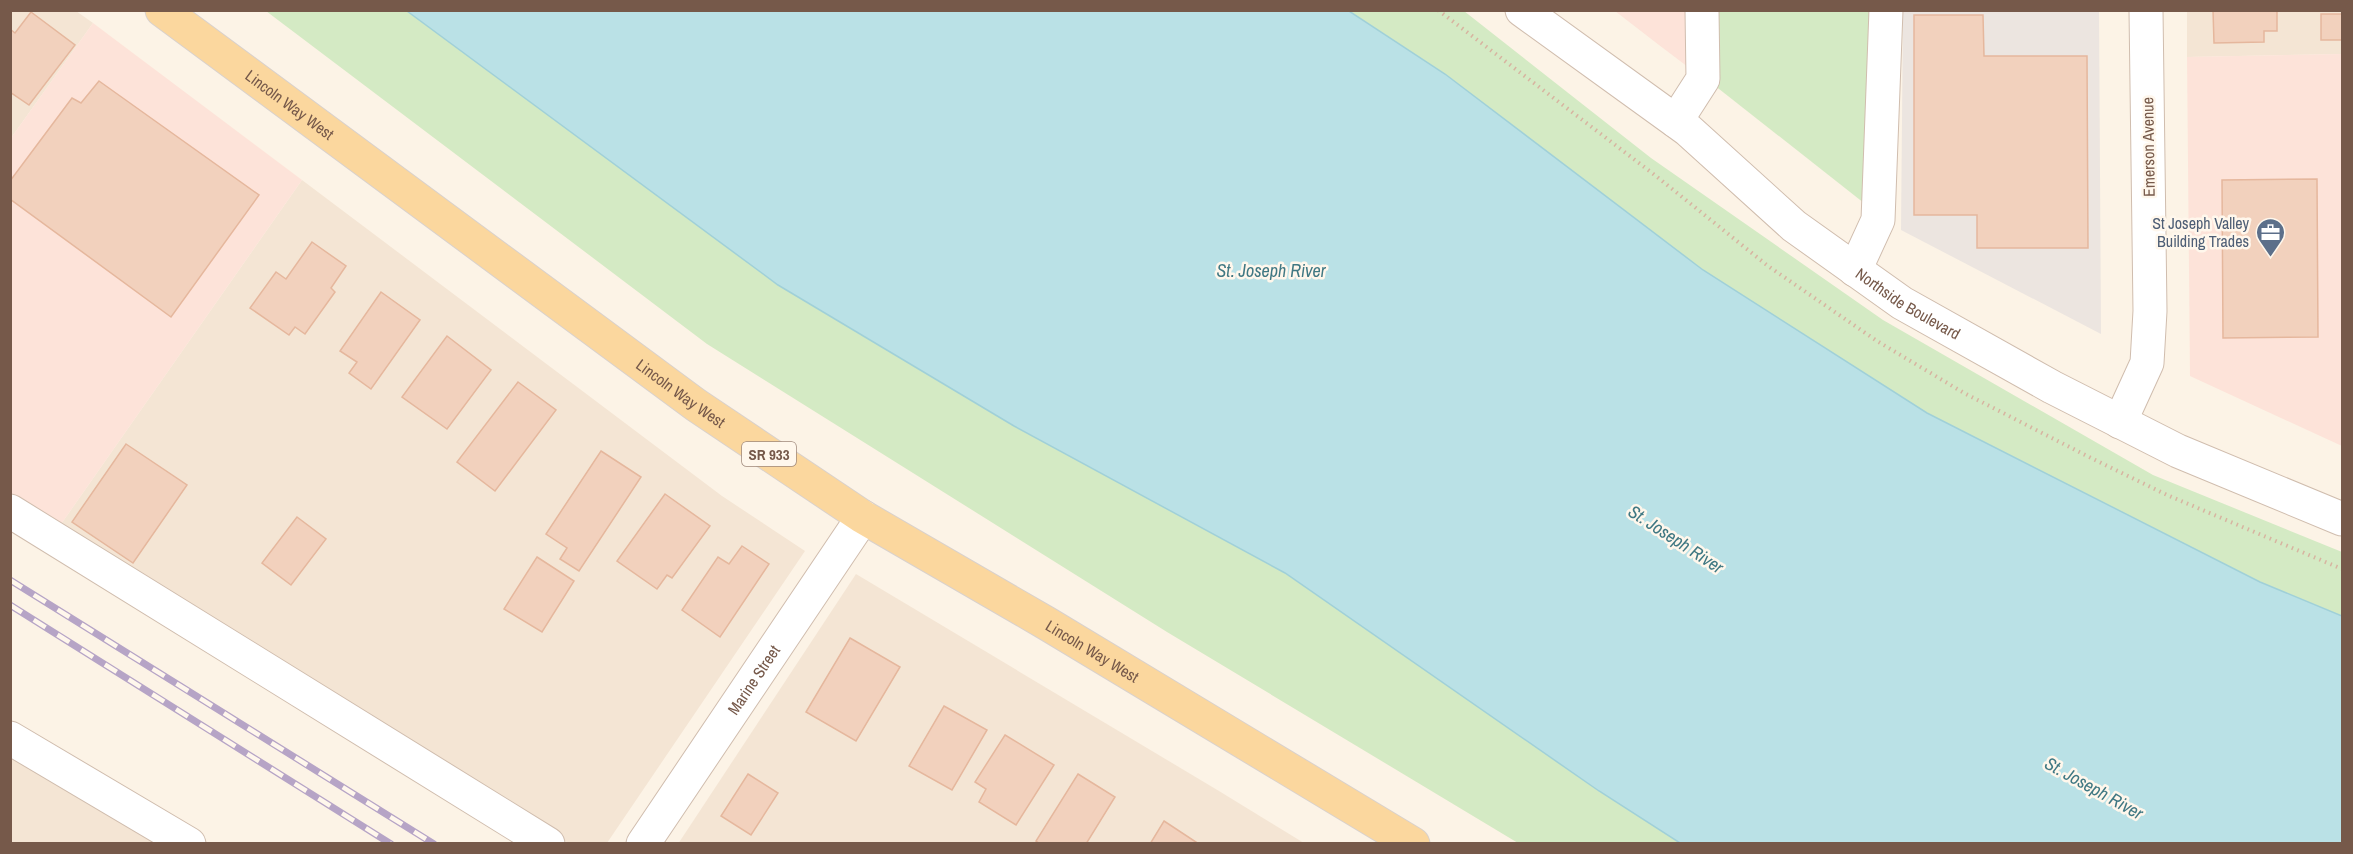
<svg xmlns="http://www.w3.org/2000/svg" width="2353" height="854" font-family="'Archivo Narrow',sans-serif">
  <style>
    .residential { fill: #f4e5d4 }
    .commercial { fill: #fde3d9 }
    .industrial { fill: #ece5e0 }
    .green { fill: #d4eac4 }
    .water { fill: #bae1e6; stroke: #a0d0d8; stroke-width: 1.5 }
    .building { fill: #f2d1bd; stroke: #e5b79d; stroke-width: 1.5 }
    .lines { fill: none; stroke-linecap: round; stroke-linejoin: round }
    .minor-casing { stroke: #d0bdae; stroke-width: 35 }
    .major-casing { stroke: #d9d1cc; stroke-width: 35 }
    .path { stroke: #d7b4a0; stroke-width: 4; stroke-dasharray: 1.5 4.5; stroke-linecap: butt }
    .minor { stroke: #fff; stroke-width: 33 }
    .major { stroke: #fbd79e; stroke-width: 33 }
    .rail-casing { stroke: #b6a4c6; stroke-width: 7 }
    .rail { stroke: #fff7ec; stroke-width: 4.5; stroke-dasharray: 14; stroke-linecap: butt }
    .labels { text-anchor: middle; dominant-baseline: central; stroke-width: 5; stroke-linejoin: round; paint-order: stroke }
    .shield { fill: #fff7ec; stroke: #9f887b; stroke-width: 1.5 }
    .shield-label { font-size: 15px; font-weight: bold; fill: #76594a }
    .street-label { font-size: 16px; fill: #76594a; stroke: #fff7ec }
    .service-label { font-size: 16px; fill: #4e5e75; stroke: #fff7ec; text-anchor: end }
    .water-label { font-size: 18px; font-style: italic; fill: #407883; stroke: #fff7ec }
  </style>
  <rect width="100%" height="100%" fill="#fcf3e6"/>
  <g class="residential">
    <path d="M11,11h65l17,12 -82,115z"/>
    <path d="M2187,11h155v43l-155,3z"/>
    <path d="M302,180l420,316 83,55 -198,292 -37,1 -511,-317z"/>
    <path d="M856,574l363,217 85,52 -626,1z"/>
    <path d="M11,746l161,97h-161z"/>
  </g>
  <g class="commercial">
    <path d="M1615,11h77v59l-33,-25z"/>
    <path d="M93,23l209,157 -243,347 -48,-30v-359z"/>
    <path d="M2342,54v392l-152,-70 -3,-319z"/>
  </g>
  <path class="industrial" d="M1903,11h196l2,323 -200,-104z"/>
  <g class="green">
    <path d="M266,11h141l371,274 236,141 271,147 314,218 81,52h-162l-351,-211 -460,-288z"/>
    <path d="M1349,11h115l187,147 232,162 270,155 189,77v64l-82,-34 -333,-169 -224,-143 -258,-196z"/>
    <path d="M1713,11h158l-2,196 -155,-122z"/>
  </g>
  <path class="water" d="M407,11h942l96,63 258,196 224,143 333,169 82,34v227h-662l-81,-52 -314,-218 -271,-147 -236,-141z"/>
  <g class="building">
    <path d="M2213,10h64v21h-13v11l-50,1z"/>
    <path d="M31,12l44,33 -46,60 -19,-13v-63l5,4z"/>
    <rect x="2321" y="14" width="21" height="26"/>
    <path d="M1914,15h69l1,41h103l1,192h-111v-33h-63z"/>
    <path d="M99,81l160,114 -88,122 -161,-118v-18l62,-83 9,5z"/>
    <path d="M2317,179l1,158 -95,1 -1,-158z"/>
    <path d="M312,242l34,24 -15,22 4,4 -30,42 -10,-7 -6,8 -39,-27 26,-36 10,7z"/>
    <path d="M381,292l39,28 -49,69 -22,-16 8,-11 -17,-11z"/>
    <path d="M447,336l44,34 -44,59 -45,-32z"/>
    <path d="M518,382l38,28 -61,81 -38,-29z"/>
    <path d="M126,444l61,41 -54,78 -61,-41z"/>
    <path d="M601,451l40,26 -62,94 -19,-12 7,-11 -21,-14z"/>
    <path d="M665,494l45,32 -38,52 -5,-3 -10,14 -40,-28z"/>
    <path d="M297,517l29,22 -35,46 -29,-22z"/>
    <path d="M742,546l27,18 -49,73 -38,-27 36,-53 11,7z"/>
    <path d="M537,557l37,24 -32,51 -38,-23z"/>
    <path d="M850,638l50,29 -44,74 -50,-29z"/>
    <path d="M944,706l43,24 -35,60 -43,-24z"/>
    <path d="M1005,735l49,30 -38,60 -37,-23 7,-13 -11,-7z"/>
    <path d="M748,774l30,19 -27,42 -30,-19z"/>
    <path d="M1078,774l37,23 -29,47h-46l-4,-3z"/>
    <path d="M1164,821l35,23h-49z"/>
  </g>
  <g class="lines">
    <defs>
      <g id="minor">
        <path id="s1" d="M1522,10l166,120 106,96 108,77 150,84 126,64 164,68"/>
        <path d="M1676,121l27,-42 -1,-69"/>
        <path d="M1855,270l23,-50 8,-210"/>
        <path d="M2120,422l27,-59 3,-52 -4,-301"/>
        <path d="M10,511l538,333"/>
        <path d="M10,738l179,106"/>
        <path id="s2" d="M643,844l220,-327"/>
      </g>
      <g id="major">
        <path id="s3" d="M162,10l534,395 167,112 183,106 367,221"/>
      </g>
    </defs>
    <use href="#minor" class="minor-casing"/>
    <use href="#major" class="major-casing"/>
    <path class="path" d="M1438,10l218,166 112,90 109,75 87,52 127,65 76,37 175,74"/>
    <use href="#minor" class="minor"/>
    <use href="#major" class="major"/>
    <defs>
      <g id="rail">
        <path d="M10,580l424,264"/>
        <path d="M10,605l381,239"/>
      </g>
    </defs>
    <use href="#rail" class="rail-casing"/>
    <use href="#rail" class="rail"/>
  </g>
  <defs>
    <symbol id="office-pin" viewBox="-11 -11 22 30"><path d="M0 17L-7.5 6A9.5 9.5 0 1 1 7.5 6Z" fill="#5c6f8a" stroke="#fff7ec"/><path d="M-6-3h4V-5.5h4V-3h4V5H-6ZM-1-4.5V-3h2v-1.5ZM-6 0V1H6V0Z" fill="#fff"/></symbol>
  </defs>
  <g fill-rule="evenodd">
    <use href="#office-pin" x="2254" y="216" width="33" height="45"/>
  </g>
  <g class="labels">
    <rect class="shield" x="742" y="442" width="54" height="24" rx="4.5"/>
    <g class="shield-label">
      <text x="769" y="454">SR 933</text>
    </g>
    <g class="street-label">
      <text stroke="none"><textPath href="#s3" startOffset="159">Lincoln Way West</textPath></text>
      <text transform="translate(2148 147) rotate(-91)">Emerson Avenue</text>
      <text stroke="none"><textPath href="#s1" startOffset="486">Northside Boulevard</textPath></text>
      <text stroke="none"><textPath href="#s3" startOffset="645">Lincoln Way West</textPath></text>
      <text stroke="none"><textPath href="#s3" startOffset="1131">Lincoln Way West</textPath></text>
      <text stroke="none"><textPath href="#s2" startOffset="198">Marine Street</textPath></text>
    </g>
    <g class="service-label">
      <text x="2249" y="223">St Joseph Valley<tspan x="2249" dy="18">Building Trades</tspan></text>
    </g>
    <g class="water-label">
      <text x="1271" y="270">St. Joseph River</text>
      <text transform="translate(1676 539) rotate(33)">St. Joseph River</text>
      <text transform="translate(2094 788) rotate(29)">St. Joseph River</text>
    </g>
  </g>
  <rect width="2353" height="854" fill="none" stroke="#76594a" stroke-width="24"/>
</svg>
